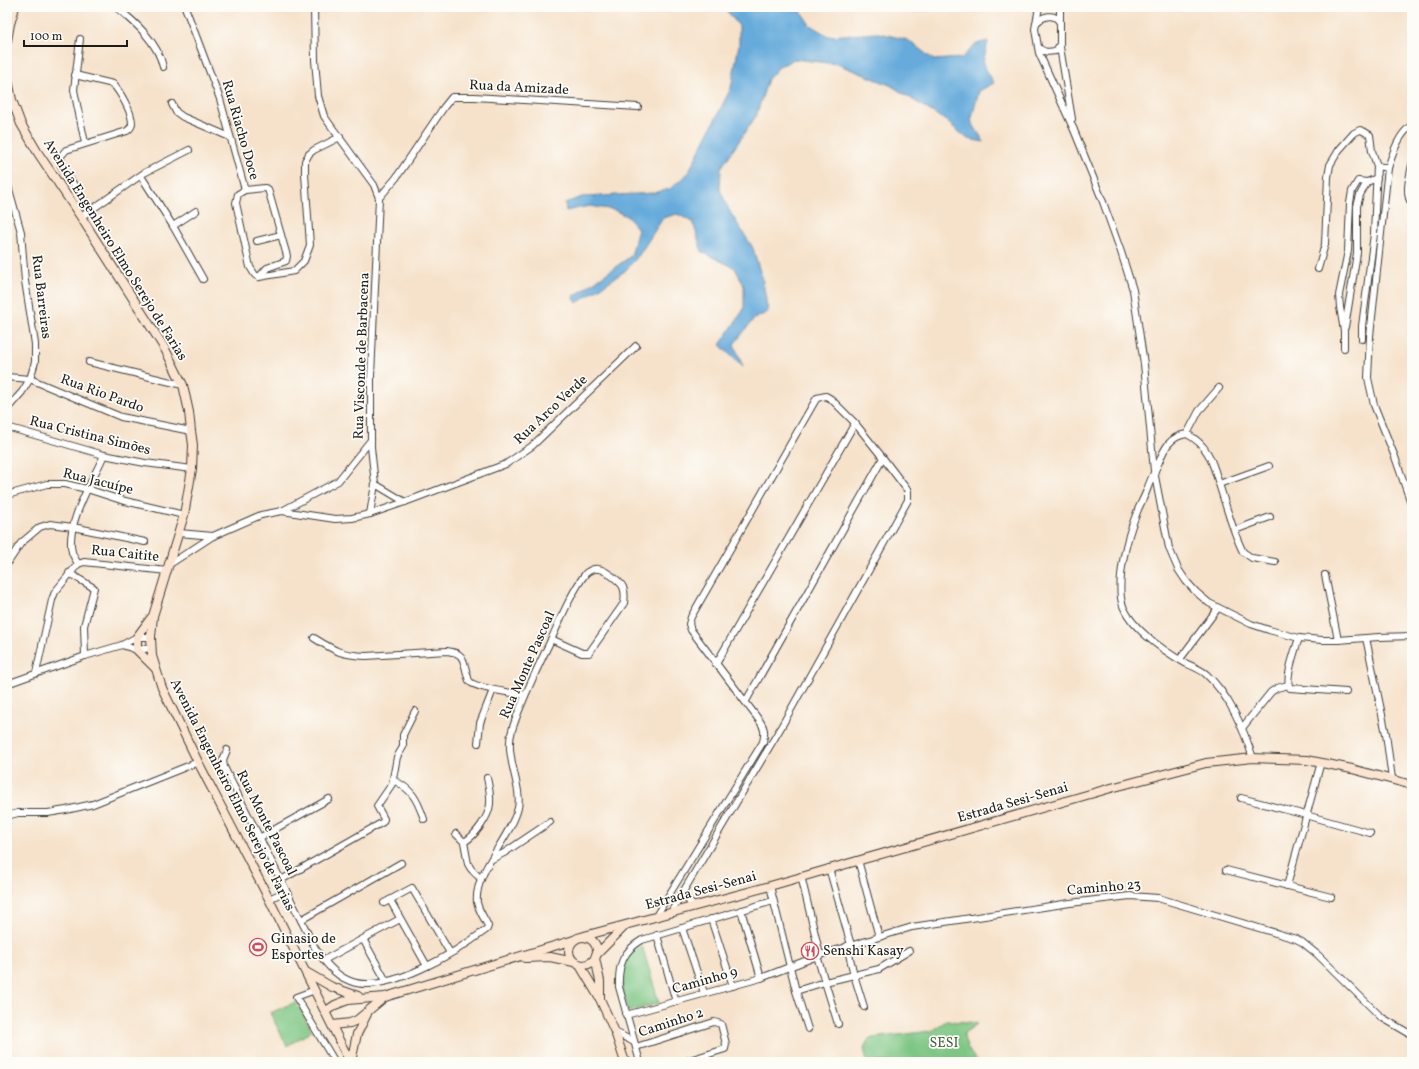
<svg xmlns="http://www.w3.org/2000/svg" width="1419" height="1069" font-family="Vollkorn,serif">
  <style>
    .green { fill: #7dc683; stroke: #4c7150 }
    .water { fill: #66abdb; stroke: #41647c }
    .lines { fill: none; stroke-linecap: round; stroke-linejoin: round }
    .street-casing { stroke: #3d3a36; stroke-width: 8 }
    .secondary-casing { stroke: #3d3a36; stroke-width: 10 }
    .street { stroke: #fff; stroke-width: 6 }
    .secondary { stroke: #fce5d0; stroke-width: 8 }
    .labels { text-anchor: middle; dominant-baseline: central; stroke-width: 3.5; stroke-linejoin: round; paint-order: stroke }
    .street-label { font-size: 14px; fill: #1c1c1c; stroke: #fdfcf7 }
    .poi-label { font-size: 14px; fill: #1c1c1c; stroke: #fdfcf7; text-anchor: start }
    .park-label { font-size: 14px; fill: #436045; stroke: #fdfcf7 }
  </style>
  <rect width="100%" height="100%" fill="#fdfcf7"/>
  <filter id="ink" filterUnits="userSpaceOnUse"><feTurbulence type="fractalNoise" baseFrequency=".025" numOctaves="2"/><feDisplacementMap in="SourceGraphic" scale="8" xChannelSelector="R" yChannelSelector="G"/><feConvolveMatrix kernelMatrix="1 2 1 2 8 2 1 2 1" color-interpolation-filters="sRGB"/></filter>
  <filter id="wash" filterUnits="userSpaceOnUse"><feTurbulence type="fractalNoise" baseFrequency=".012" numOctaves="4" result="noise"/><feDisplacementMap in="SourceGraphic" scale="16" xChannelSelector="R" yChannelSelector="G"/><feGaussianBlur stdDeviation="0.9" result="paint"/><feColorMatrix in="noise" values="0 0 0 0 0 0 0 0 0 0 0 0 0 0 0 0 0 1.4 0 .05"/><feComposite in="paint" operator="in"/></filter>
  <g filter="url(#wash)">
    <rect width="100%" height="100%" fill="#f6e2cb"/>
    <g class="green">
      <path d="M642,945l17,58 -31,9c-7,-30 -16,-47 14,-67z"/>
      <path d="M296,1002l16,29 -25,15 -17,-33z"/>
      <path d="M946,1021l23,1 8,2 -13,9c0,12 6,20 14,29h-111l-3,-14 4,-8 5,-2 58,-7z"/>
    </g>
    <path class="water" d="M721,7h77l12,18 18,11 51,-3 29,7 26,20 28,-2 14,-14 12,-3 -5,23 11,19 -15,8 -8,30 13,21 -16,-3 -22,-18 -56,-36 -53,-21 -43,-5 -15,8 -11,12 -12,37 -35,52 -1,22 10,22 23,36 10,34 5,30 -14,7 -20,25 9,23 -23,-22 24,-36v-23l-9,-18 -33,-16 -9,-30 -16,-8 -14,4 -24,37 -14,16 -48,32 -4,-6 58,-41 7,-27 -10,-12 -14,-7 -25,-4 -23,5 -1,-8 17,-6 71,-4 17,-4 18,-16 43,-85 8,-44v-18l-13,-16z"/>
  </g>
  <g filter="url(#ink)">
    <g class="lines">
      <defs>
        <g id="street">
          <path d="M116,7c19,15 42,35 47,60"/>
          <path d="M185,7l35,92 25,91 -7,4 -2,9 14,64 5,8 4,2 35,-6 10,-10 6,-16 -5,-71v-13l4,-7 5,-4 26,-13"/>
          <path d="M314,7l1,53 3,36 6,20 7,10 43,59 5,13 -8,178v71l4,37 -5,30"/>
          <path d="M1039,7l-4,22 4,24 35,77 29,72 18,50 12,38 11,74 10,107 15,77 9,21 8,12 10,11 13,11 42,21 18,6 30,8 23,2h16l41,-3 33,-1"/>
          <path d="M1060,7v40l12,72"/>
          <path d="M1036,23c7,-7 19,-11 24,0"/>
          <path d="M80,39l-6,51 11,53"/>
          <path d="M1038,47c5,6 11,5 18,4l4,-7"/>
          <path d="M75,75l38,9c7,8 19,28 19,39 0,4 -2,6 -5,8l-61,19 -5,6v9l29,45"/>
          <path d="M172,104l4,8 7,5 47,20"/>
          <path d="M1412,125c-14,10 -19,28 -24,43l-18,168 -2,42 6,27 21,52 17,49"/>
          <path d="M1412,165c-2,11 -8,29 0,39"/>
          <path d="M141,176l32,50 30,53"/>
          <path d="M7,182l14,50 4,49 10,63v18l-5,17 -8,13 -15,17"/>
          <path d="M245,190l20,-2 3,1 19,67 -1,5 -19,7 -8,9"/>
          <path d="M379,198l17,-20 48,-71 8,-10h22l164,10"/>
          <path d="M81,217l63,-44 45,-23"/>
          <path d="M173,226l23,-15"/>
          <path d="M257,241l24,-6"/>
          <path d="M1318,269l7,-25 3,-67 2,-12 9,-15 15,-17 6,-3 3,1 7,4 2,16 5,15 11,2"/>
          <path d="M1345,327l12,-74v-47l3,-11 7,-13 10,-4"/>
          <path d="M1362,339v-13l12,-92 3,-68"/>
          <path d="M1344,348v-17l-4,-24 -1,-12 9,-44 2,-48 2,-12 6,-10 9,1"/>
          <path d="M89,362l94,23"/>
          <path d="M7,377l23,2 91,38 70,14"/>
          <path d="M1219,388l-20,23 -12,23c-17,2 -23,15 -28,28 -4,9 -8,16 -11,25 -3,10 -9,18 -12,28 -9,22 -18,59 -15,83 3,26 43,53 64,65 7,3 15,6 21,11 24,22 37,54 47,84"/>
          <path d="M7,427l97,28 41,8 47,6"/>
          <path d="M1187,434c23,12 26,31 33,53 7,22 13,45 23,65l9,6 23,4"/>
          <path d="M375,484l30,18"/>
          <path d="M1219,484l50,-18"/>
          <path d="M7,495l40,-11h18l22,5 34,11 63,15"/>
          <path d="M282,511l56,-30 33,-41"/>
          <path d="M1235,530l35,-13"/>
          <path d="M179,533l34,3"/>
          <path d="M7,564l14,-21 19,-16 10,-3 23,3 72,15"/>
          <path d="M78,564c-2,-4 -5,-8 -6,-12 -7,-28 21,-72 32,-97"/>
          <path d="M78,564l6,-2 83,9"/>
          <path d="M170,564l43,-28 48,-21 21,-4 53,8 17,-1 18,-4 35,-12 101,-38 26,-18 104,-100"/>
          <path d="M69,573l25,15 -10,38 1,30"/>
          <path d="M1325,575l13,65"/>
          <path d="M314,638c21,13 27,17 52,18l81,-5c17,2 16,8 20,23 1,3 1,6 3,8 8,7 44,11 55,13"/>
          <path d="M1299,638c-3,10 -15,41 -9,50l56,4"/>
          <path d="M1366,638l20,96 6,45"/>
          <path d="M122,645l15,5 14,-2"/>
          <path d="M1180,659l38,-51"/>
          <path d="M716,664l139,-241"/>
          <path d="M36,673l16,-73 3,-8 23,-28"/>
          <path d="M7,684l78,-28 37,-11 15,-8h14"/>
          <path d="M746,701l137,-243"/>
          <path d="M1242,728l29,-36 6,-4 11,-3"/>
          <path d="M478,743l2,-20 13,-33"/>
          <path d="M227,750l-4,10 1,7 91,181c9,13 19,27 35,33 36,15 108,-30 137,-52l1,-3c-3,-7 -10,-16 -11,-24 -3,-30 34,-65 41,-94 4,-19 -10,-46 -8,-66 0,-10 5,-20 8,-29 10,-25 21,-49 33,-73 10,-22 20,-47 35,-67 3,-2 7,-5 12,-4 6,0 22,12 25,18 2,5 2,10 1,16l-35,50h-7l-31,-14"/>
          <path d="M393,780c19,9 24,19 31,39"/>
          <path d="M1241,798l65,17 64,18"/>
          <path d="M7,816l11,-3h30l18,-3 27,-6 105,-42"/>
          <path d="M456,834l8,8 4,22 3,5 10,10"/>
          <path d="M259,838l70,-39"/>
          <path d="M464,842c11,-6 25,-25 26,-38 1,-9 -1,-17 -3,-26"/>
          <path d="M492,859l12,-6 46,-31"/>
          <path d="M858,860l21,77"/>
          <path d="M829,868l22,77"/>
          <path d="M1226,870l105,27"/>
          <path d="M801,876l19,79"/>
          <path d="M281,880l102,-58 1,-3 -7,-13 15,-22 5,-27 6,-10v-12l12,-24"/>
          <path d="M770,886l26,105 12,38"/>
          <path d="M1287,886l34,-124"/>
          <path d="M682,893l11,13"/>
          <path d="M269,899l17,-8"/>
          <path d="M390,900l37,66"/>
          <path d="M384,903l28,-15 38,65"/>
          <path d="M741,910l20,68"/>
          <path d="M656,916l107,-174c2,-9 2,-14 -4,-22l-68,-90 -2,-6 2,-7 124,-216 2,-3 9,-2 5,3 24,24 28,35 25,33v9l-128,229 -109,183"/>
          <path d="M711,919l22,67"/>
          <path d="M301,920l100,-57"/>
          <path d="M682,928l22,65"/>
          <path d="M657,935l19,67"/>
          <path d="M363,939l23,42"/>
          <path d="M847,946l7,29 10,32"/>
          <path d="M817,956l21,68"/>
          <path d="M324,960l76,-41"/>
          <path d="M315,990l-19,7 39,65"/>
          <path d="M796,991l29,-9 54,-13 30,-18"/>
          <path d="M626,1015l135,-37 59,-23 92,-28 158,-24 60,-7 28,2 138,41 6,3 16,13 63,62 31,18"/>
          <path d="M615,1032l19,10"/>
          <path d="M636,1047l78,-25 7,2 5,20 -1,5 -42,13"/>
          <path d="M640,1062l-21,-75c-1,-22 4,-36 23,-47l131,-39"/>
        </g>
        <g id="secondary">
          <path d="M7,41l3,-17 5,-17"/>
          <path d="M7,75l5,25 9,24 17,29 43,64 84,132 18,36 6,27 2,19 2,14 -1,24 -8,46 -31,101 -2,21 1,19 10,32 36,74 71,137 81,163"/>
          <path d="M151,618l-14,19v13l18,18"/>
          <path d="M584,936l186,-50 341,-98 95,-25 47,-5 54,2 45,9 60,16"/>
          <circle cx="583" cy="951" r="14"/>
          <path d="M596,955l29,-29"/>
          <path d="M525,958l25,-1 24,5"/>
          <path d="M595,958l5,23v17"/>
          <path d="M579,964l21,35 15,33 10,30"/>
          <path d="M306,972l26,15 26,9"/>
          <path d="M326,1011l9,-6 13,-5 37,-3 189,-57"/>
          <path d="M333,1025l17,-2 7,-3 28,-23"/>
          <path d="M351,1062l6,-28 10,-20"/>
        </g>
      </defs>
      <use href="#street" class="street-casing"/>
      <use href="#secondary" class="secondary-casing"/>
      <use href="#street" class="street"/>
      <use href="#secondary" class="secondary"/>
    </g>
  </g>
  <defs>
    <symbol id="stadium-ring" viewBox="-11 -11 22 22"><circle r="9.5" fill="#fdfcf7" stroke="#d1495b" stroke-width="1.5"/><path d="M0-5a6.5 5 0 1 0 0 10a6.5 5 0 1 0 0-10ZM-3.5-1.8h7v3.6h-7Z" fill="#d1495b"/></symbol>
    <symbol id="restaurant-ring" viewBox="-11 -11 22 22"><circle r="9.5" fill="#fdfcf7" stroke="#d1495b" stroke-width="1.5"/><path d="M-5-6h1v4h1v-4h1v4h1v-4h1v5L-1.5 .5V6h-2V.5L-5-1ZM5-6V6H3V1.5H1.5Q1.5-4 5-6Z" fill="#d1495b"/></symbol>
  </defs>
  <g fill-rule="evenodd">
    <use href="#stadium-ring" x="248" y="937" width="20" height="20"/>
    <use href="#restaurant-ring" x="800" y="941" width="20" height="20"/>
  </g>
  <g class="labels">
    <g class="street-label">
      <text transform="translate(519 88) rotate(3)">Rua da Amizade</text>
      <text transform="translate(240 130) rotate(74)">Rua Riacho Doce</text>
      <text transform="translate(115 250) rotate(58)">Avenida Engenheiro Elmo Serejo de Farias</text>
      <text transform="translate(41 297) rotate(83)">Rua Barreiras</text>
      <text transform="translate(362 356) rotate(-88)">Rua Visconde de Barbacena</text>
      <text transform="translate(102 394) rotate(20)">Rua Rio Pardo</text>
      <text transform="translate(551 410) rotate(-43)">Rua Arco Verde</text>
      <text transform="translate(90 436) rotate(14)">Rua Cristina Simões</text>
      <text transform="translate(98 482) rotate(14)">Rua Jacuípe</text>
      <text transform="translate(125 554) rotate(6)">Rua Caitite</text>
      <text transform="translate(528 665) rotate(-66)">Rua Monte Pascoal</text>
      <text transform="translate(232 795) rotate(63)">Avenida Engenheiro Elmo Serejo de Farias</text>
      <text transform="translate(1013 803) rotate(-16)">Estrada Sesi-Senai</text>
      <text transform="translate(266 823) rotate(63)">Rua Monte Pascoal</text>
      <text transform="translate(1104 888) rotate(-5)">Caminho 23</text>
      <text transform="translate(701 891) rotate(-15)">Estrada Sesi-Senai</text>
      <text transform="translate(705 981) rotate(-16)">Caminho 9</text>
      <text transform="translate(671 1023) rotate(-18)">Caminho 2</text>
    </g>
    <g class="poi-label">
      <text x="271" y="939">Ginasio de<tspan x="271" dy="16">Esportes</tspan></text>
      <text x="823" y="951">Senshi Kasay</text>
    </g>
    <g class="park-label">
      <text x="944" y="1043">SESI</text>
    </g>
  </g>
  <rect width="1419" height="1069" fill="none" stroke="#fdfcf7" stroke-width="24"/>
  <path d="M24 40v6h103v-6" fill="none" stroke="#1c1c1c" stroke-width="2"/>
  <text x="30" y="40" font-size="12" fill="#1c1c1c" stroke="#fdfcf7" stroke-width="3" paint-order="stroke">100 m</text>
</svg>
